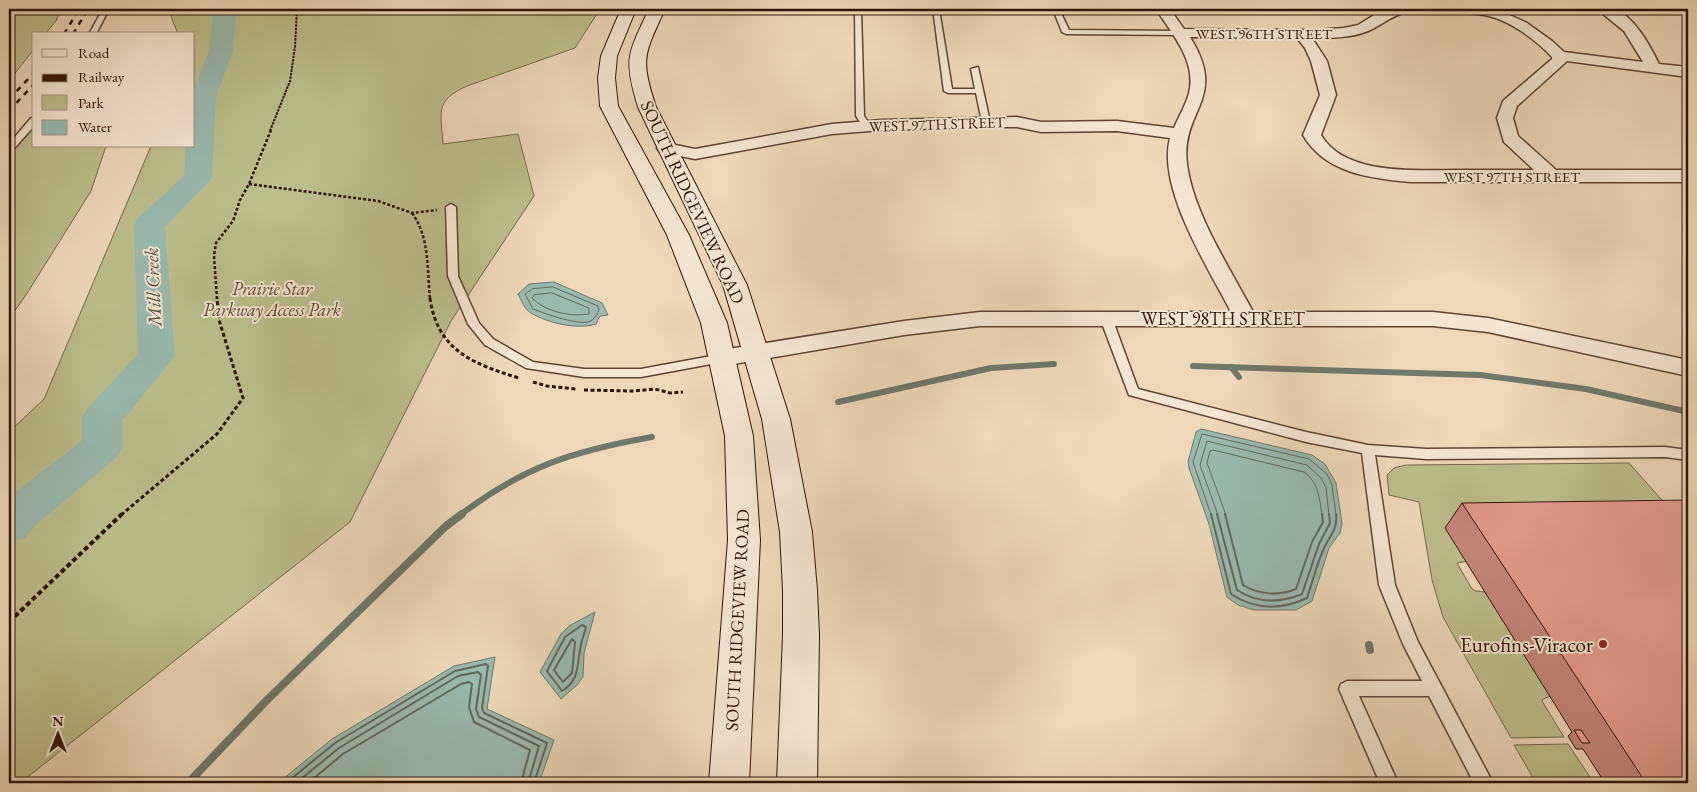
<svg xmlns="http://www.w3.org/2000/svg" width="1697" height="792" font-family="'EB Garamond',serif">
  <style>
    .green { fill: #bcbe8c; stroke: #756949 }
    .water { fill: #99baaf; stroke: #6e786b }
    .lines { fill: none; stroke-linecap: round; stroke-linejoin: round }
    .shore-far1 { stroke: #64675a; stroke-width: 1 }
    .shore { stroke: #64675a; stroke-width: 2 }
    .stream-far1 { stroke: #6e786b; stroke-width: 6 }
    .stream { stroke: #6e786b; stroke-width: 8 }
    .river { fill: #99baaf; fill-rule: evenodd }
    .service-casing { stroke: #5e4533; stroke-width: 3 }
    .minor-casing { stroke: #5e4533; stroke-width: 3 }
    .secondary-casing { stroke: #2e1406; stroke-width: 2 }
    .path-far3 { stroke: #2e1406; stroke-width: 2; stroke-dasharray: 2.5 1; stroke-linecap: butt }
    .path-far2 { stroke: #2e1406; stroke-width: 2.5; stroke-dasharray: 3 2; stroke-linecap: butt }
    .path-far1 { stroke: #2e1406; stroke-width: 3; stroke-dasharray: 4 2.5; stroke-linecap: butt }
    .path { stroke: #2e1406; stroke-width: 4; stroke-dasharray: 5 3; stroke-linecap: butt }
    .service { fill: #f4e6d2; fill-rule: evenodd }
    .minor { fill: #f4e6d2; fill-rule: evenodd }
    .secondary { fill: #f4e6d2; fill-rule: evenodd }
    .rail { stroke: #2e1406; stroke-width: 2.5; stroke-dasharray: 5.5 5.5; stroke-linecap: butt }
    .wall { fill: #c6867b; stroke: #2e1406 }
    .building { fill: #e69c8f; stroke: #2e1406 }
    .poi-dot { fill: #8f2418; stroke: #f4e6d2; stroke-width: 2 }
    .labels { text-anchor: middle; dominant-baseline: central; stroke-width: 4; stroke-linejoin: round; paint-order: stroke }
    .far-street-label { font-size: 15px; fill: #2e1406; stroke: #f4e6d2 }
    .street-label { font-size: 18px; fill: #2e1406; stroke: #f4e6d2 }
    .park-label { font-size: 18px; font-style: italic; fill: #59472e; stroke: #f4e6d2 }
    .water-label { font-size: 19px; font-style: italic; fill: #534e41; stroke: #f4e6d2 }
    .near-poi-label { font-size: 21px; fill: #2e1406; stroke: #f4e6d2; text-anchor: end }
  </style>
  <rect width="100%" height="100%" fill="#eed8b9"/>
  <filter id="stains"><feTurbulence type="fractalNoise" baseFrequency=".004" numOctaves="4"/><feColorMatrix values="0 0 0 0 .2 0 0 0 0 .09 0 0 0 0 .02 0 0 0 .5 -.17"/></filter>
  <radialGradient id="worn" r=".72"><stop offset=".6" stop-color="#630" stop-opacity="0"/><stop offset="1" stop-color="#630" stop-opacity=".3"/></radialGradient>
  <g class="green">
    <path d="M9,9h52l-5,12 -11,13h-11v15l-25,32z"/>
    <path d="M168,9h432l-25,39 -108,38c-33,15 -26,26 -24,58l75,-10 16,62 -83,125 -101,201 -330,261h-11v-351l35,-33 107,-253h43v-112h-16z"/>
    <path d="M34,124v22h72l-15,45 -65,104 -17,24v-166z"/>
    <path d="M1629,463l55,62 -227,38 15,26 4,2 9,1 66,104 -8,3 -1,2 22,36 -53,1 -68,-121 -11,-37 -13,-78 -30,-7 -2,-20 7,-7 12,-3z"/>
    <path d="M1568,744l26,39h-58l-22,-38z"/>
  </g>
  <g class="water">
    <path d="M554,282l48,21 6,12 -8,1 -4,8c-19,6 -48,-1 -65,-11 -6,-3 -10,-13 -13,-19l11,-10z"/>
    <path d="M1201,429l111,26 13,9 11,19 6,41 -2,9 -11,15 -17,53 -16,9h-42l-16,-5 -11,-8 -18,-73 -20,-56 -1,-6 8,-30z"/>
    <path d="M595,612l-11,41 -1,24 -6,8 -16,14 -21,-27 21,-38 8,-8z"/>
    <path d="M495,657l-8,52 67,31 -15,43h-261l54,-44 122,-73z"/>
  </g>
  <g class="lines">
    <g class="shore-far1">
      <path d="M553,287l45,19 1,4c-2,3 -4,8 -7,10 -9,8 -48,-7 -59,-11l-8,-15 7,-5z"/>
      <path d="M552,293l37,15v6c-19,3 -43,-2 -57,-16l2,-3z"/>
      <path d="M1211,515l-18,-53 9,-28 107,25 18,15 5,11 4,30"/>
      <path d="M1218,515l-18,-50 7,-24 100,24 14,13 5,9 3,28"/>
      <path d="M1226,515l-19,-52 3,-12 3,-1 91,22c15,11 15,26 18,43"/>
    </g>
    <g class="shore">
      <path d="M1211,514l20,80c24,16 50,16 76,4 6,-17 10,-36 18,-52 6,-12 13,-18 11,-32"/>
      <path d="M1217,514l20,76c20,13 43,13 65,4l17,-50 11,-21 -1,-9"/>
      <path d="M1225,514l18,71c16,10 36,11 53,4l16,-47 11,-20 -1,-8"/>
      <path d="M582,625l4,2c-2,8 -5,15 -6,23 -3,17 -1,31 -18,41l-15,-20 18,-34z"/>
      <path d="M572,639l3,3 -3,31 -9,9 -9,-12z"/>
      <path d="M286,783l49,-40 120,-72 31,-7 2,2 -6,42 2,5 63,30 -13,40"/>
      <path d="M296,783l43,-35 119,-72 20,-4 3,3 -5,34 3,8 60,29 -11,37"/>
      <path d="M308,783l35,-29 118,-70 8,-2 3,2 -3,23 5,15 56,28 -9,33"/>
    </g>
    <g class="stream-far1">
      <path d="M1193,366l287,9 106,14 102,23"/>
      <path d="M1231,367l8,10"/>
      <path d="M838,402l153,-34 63,-4"/>
      <path d="M460,515c65,-49 113,-64 192,-78"/>
    </g>
    <g class="stream">
      <path d="M1369,645l1,5"/>
      <path d="M188,783l78,-82 180,-175 16,-12"/>
    </g>
    <path class="river" d="M214,9h22l-3,42 -17,46 -4,81 -47,49 10,129 -53,65 1,26 -6,10 -78,65 -14,16 -16,5v-46l73,-56v-23l6,-10 50,-54 -4,-129 4,-7 46,-42 2,-30h8v-57l15,-38z"/>
    <defs>
      <g id="service">
        <path d="M103,9h6l-13,25h-7z"/>
        <path d="M855,9h6l3,107 7,10 -4,3 -3,-1 -8,-12z"/>
        <path d="M933,9h6l13,80h23l-4,-20 7,-2 12,55 -1,2 -7,-2 -6,-29h-28l-4,-2z"/>
        <path d="M1053,9h6l10,21 111,1 4,2 -4,2 -114,-1 -4,-2z"/>
        <path d="M31,118h3v8l-22,25 -3,1v-8z"/>
        <path d="M451,204l5,3 2,69 21,47 14,16 40,23 51,7h57l81,-15 6,4 -6,4 -81,15h-57l-58,-9 -41,-23 -17,-21 -20,-48 -2,-69z"/>
        <path d="M1106,315l6,3 26,71 168,43 62,13 58,4 239,-2 23,3v10l-23,-3 -239,2 -51,-4 20,130 23,57 75,141h-19l-45,-87h-70l39,87h-18l-41,-94 2,-5 6,-3h75l-19,-37 -24,-59 -17,-132 -56,-11 -177,-47 -29,-77z"/>
      </g>
      <path id="minor" d="M1156,9h14l14,20 131,1 29,-2 14,-3 26,-16h25l-2,3c-17,4 -25,13 -39,19 -17,7 -38,7 -56,7l15,23 9,34 -15,40c24,41 95,35 136,35 26,0 52,0 77,0l-30,-28 -7,-24 6,-17 49,-42v-2c-16,-17 -40,-35 -63,-41 -12,-3 -26,-2 -39,-3l-5,-1 -2,-3 56,1 28,13 25,18 12,11 79,10 -19,-31 -27,-22c5,0 12,-1 16,0 21,6 37,37 46,55l29,3v10l-121,-16 -50,45 -4,12 5,18 38,34h132v12h-278c-41,-4 -85,-9 -107,-47l17,-40 -9,-34 -6,-13 -8,-10 -107,-1c39,62 -10,73 -3,127 6,49 43,104 66,148h180l55,6 200,42v16l-200,-44 -55,-6h-453l-76,9 -182,31 -8,-3 -4,-5 4,-5 8,-3 182,-29 76,-9h251c-23,-45 -74,-123 -61,-174l-53,-7 -76,1 -24,-5h-31l-104,3 -50,4 -137,25 -35,-7 -3,-4 3,-4 6,-1 29,6 137,-25 50,-4 135,-3 24,5 76,-1 57,7c5,-12 12,-23 15,-35 8,-32 -17,-59 -33,-84z"/>
      <g id="secondary">
        <path d="M621,9h15l-19,47 -2,22 3,28 71,129 38,88 26,113 7,104 -11,243h-40l19,-243 -3,-104 -24,-113 -34,-88 -67,-129 -2,-28 3,-22z"/>
        <path d="M649,9h16c-21,46 -25,49 -9,98l91,178 43,134 22,113 5,58 2,45 -2,148h-40l6,-148v-45l-3,-58 -18,-113 -39,-134 -85,-178c-15,-49 -10,-53 11,-98z"/>
      </g>
    </defs>
    <use href="#service" class="service-casing"/>
    <use href="#minor" class="minor-casing"/>
    <use href="#secondary" class="secondary-casing"/>
    <path class="path-far3" d="M270,131l20,-50 5,-34 2,-38"/>
    <g class="path-far2">
      <path d="M249,184l129,17 34,12 25,-3"/>
      <path d="M412,213c18,25 15,57 18,86"/>
      <path d="M217,299l-3,-43 2,-13 17,-22 7,-21 9,-16 22,-54"/>
    </g>
    <g class="path-far1">
      <path d="M430,298c7,52 43,66 89,80"/>
      <path d="M533,382l14,4 29,3"/>
      <path d="M584,390l49,1 22,-2 15,4 13,-1"/>
      <path d="M121,515l96,-81 26,-36 -24,-78 -2,-22"/>
    </g>
    <path class="path" d="M9,622l113,-108"/>
    <use href="#service" class="service"/>
    <use href="#minor" class="minor"/>
    <use href="#secondary" class="secondary"/>
    <g class="rail">
      <path d="M64,34l15,-25"/>
      <path d="M73,34l15,-25"/>
      <path d="M9,99l25,-26"/>
      <path d="M9,111l25,-27"/>
    </g>
  </g>
  <path class="wall" d="M1462,503l226,280h-83l-22,-34h-7l-8,-13 4,-4 -127,-204z"/>
  <g class="building">
    <path d="M1688,500v283h-42l-184,-280z"/>
    <path d="M1574,730h7l9,13h-8z"/>
  </g>
  <circle class="poi-dot" cx="1603" cy="644" r="5"/>
  <g class="labels">
    <g class="far-street-label">
      <text x="1264" y="33">WEST 96TH STREET</text>
      <text transform="translate(937 124) rotate(-2)">WEST 97TH STREET</text>
      <text x="1512" y="176">WEST 97TH STREET</text>
    </g>
    <g class="street-label">
      <text transform="translate(693 202) rotate(65)">SOUTH RIDGEVIEW ROAD</text>
      <text x="1223" y="318">WEST 98TH STREET</text>
      <text transform="translate(737 620) rotate(-87)">SOUTH RIDGEVIEW ROAD</text>
    </g>
    <g class="park-label">
      <text x="272" y="288">Prairie Star<tspan x="272" dy="21">Parkway Access Park</tspan></text>
    </g>
    <g class="water-label">
      <text transform="translate(153 287) rotate(-93)">Mill Creek</text>
    </g>
    <g class="near-poi-label">
      <text x="1593" y="644">Eurofins-Viracor</text>
    </g>
  </g>
  <rect width="1697" height="792" fill="none" stroke="#eed8b9" stroke-width="30"/>
  <rect x="10" y="10" width="1677" height="772" fill="none" stroke="#2e1406" stroke-width="2.5"/>
  <rect x="15" y="15" width="1667" height="762" fill="none" stroke="#2e1406"/>
  <rect x="32" y="32" width="162" height="115" fill="#f4e6d2" stroke="#a59280"/>
  <rect x="42" y="49" width="25" height="8" fill="#f4e6d2" stroke="#a59280"/>
  <text x="78" y="58" font-size="15" fill="#2e1406">Road</text>
  <rect x="42" y="74" width="25" height="8" fill="#2e1406" stroke="#a59280"/>
  <text x="78" y="82" font-size="15" fill="#2e1406">Railway</text>
  <rect x="42" y="95" width="25" height="15" fill="#bcbe8c" stroke="#a59280"/>
  <text x="78" y="108" font-size="15" fill="#2e1406">Park</text>
  <rect x="42" y="120" width="25" height="15" fill="#99baaf" stroke="#a59280"/>
  <text x="78" y="132" font-size="15" fill="#2e1406">Water</text>
  <g transform="translate(58 734)" stroke="#f4e6d2" stroke-width="4" paint-order="stroke">
  <path d="M0-4L9 19L0 12L-9 19Z" fill="#2e1406"/>
  <text y="-8" font-size="14" font-weight="bold" text-anchor="middle" fill="#2e1406">N</text>
  </g>
  <rect width="100%" height="100%" filter="url(#stains)"/>
  <rect width="100%" height="100%" fill="url(#worn)"/>
</svg>
